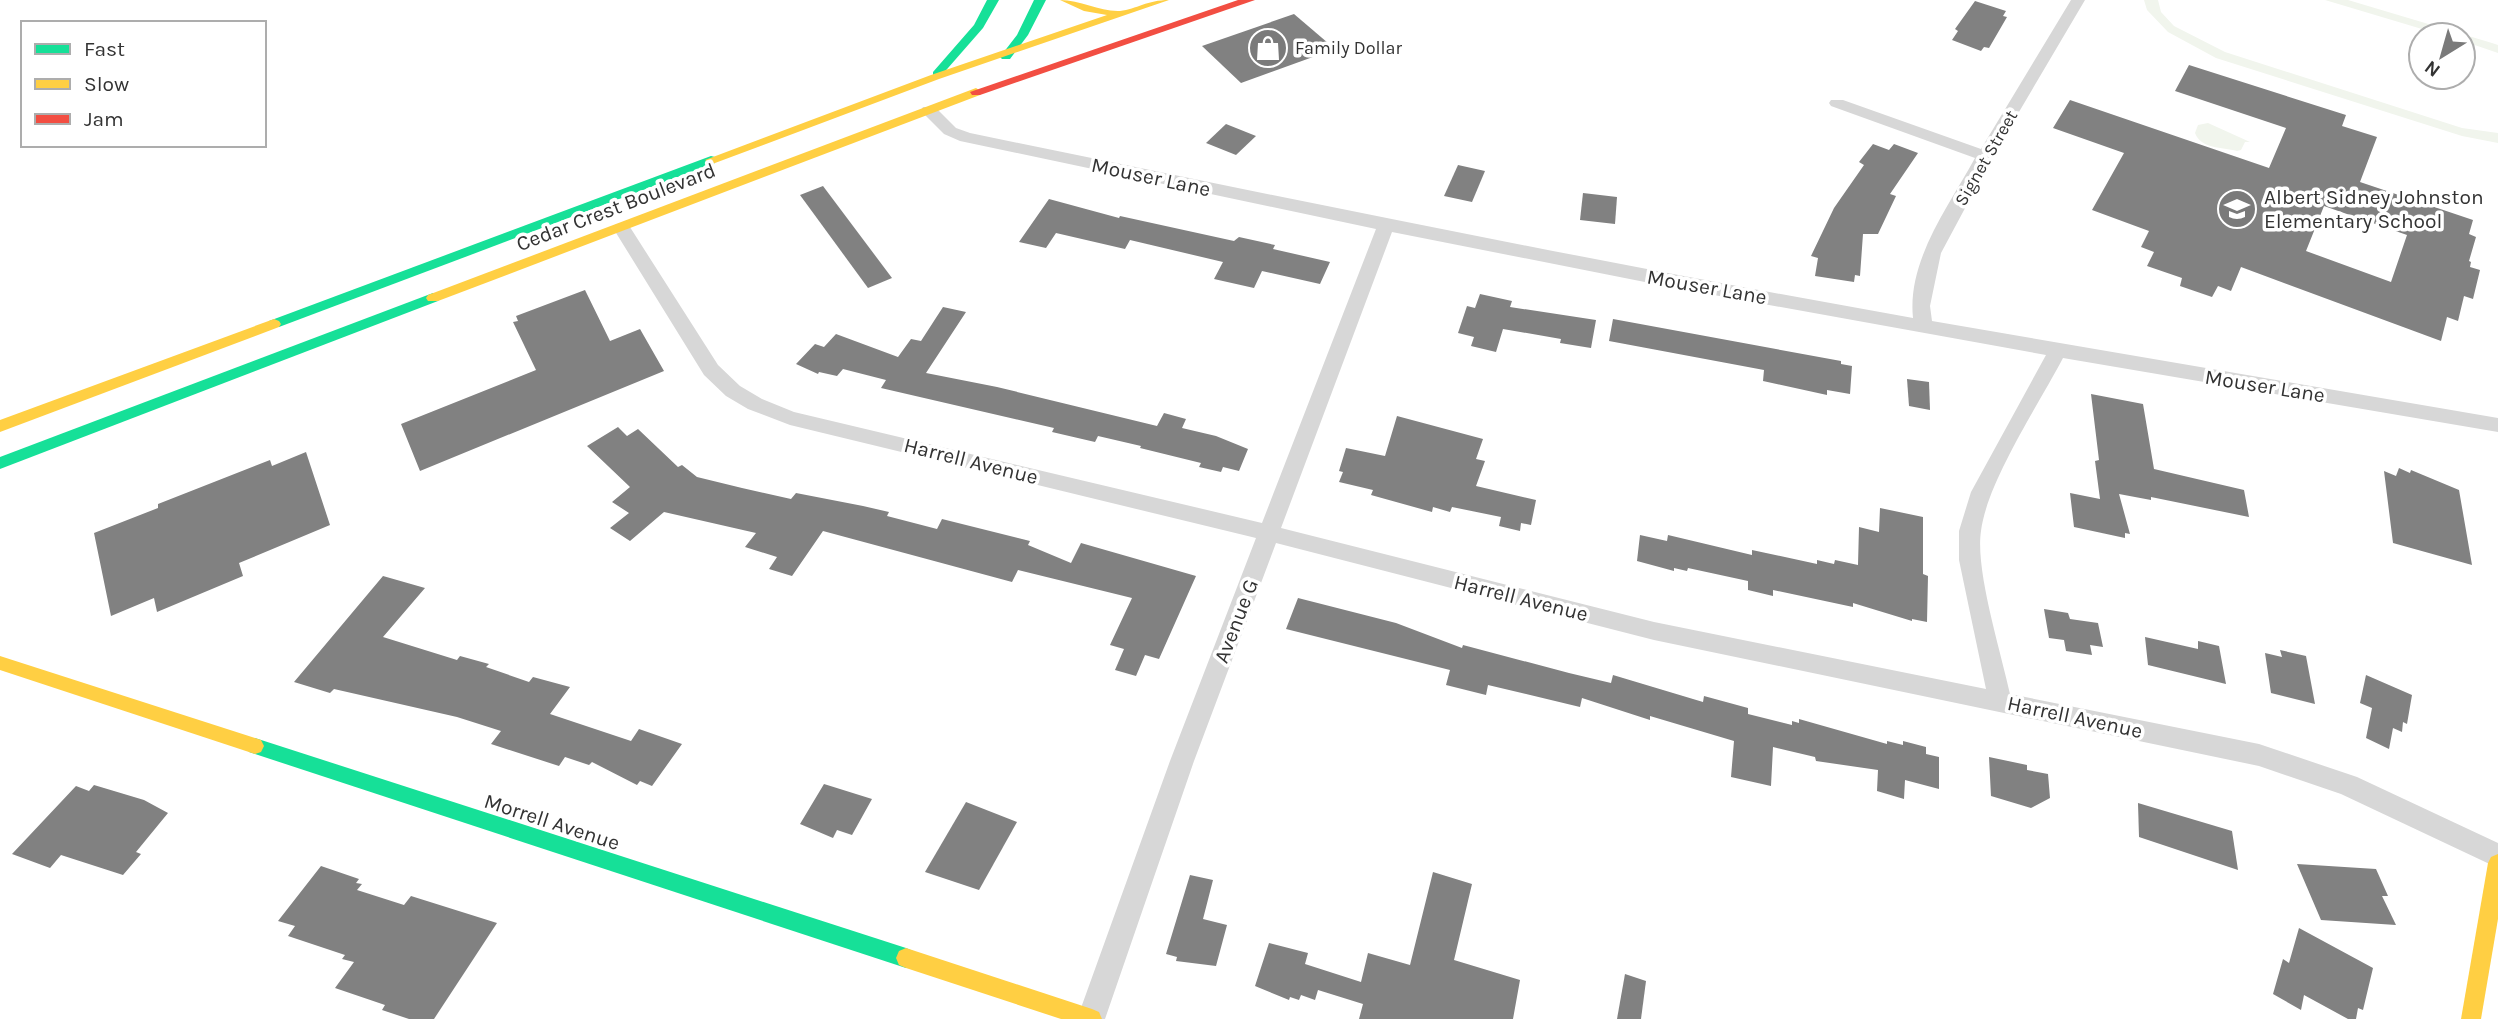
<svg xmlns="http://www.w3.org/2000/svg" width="2498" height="1019" font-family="Karla,sans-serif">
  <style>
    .green { fill: #f1f5ed }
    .building { fill: #818181; fill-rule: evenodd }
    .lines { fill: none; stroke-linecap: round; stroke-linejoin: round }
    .street { fill: #d7d7d7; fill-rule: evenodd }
    .fast { fill: #16e098; fill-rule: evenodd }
    .slow { fill: #ffcf43; fill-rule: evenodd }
    .jam { fill: #f24e42; fill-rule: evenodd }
    .labels { text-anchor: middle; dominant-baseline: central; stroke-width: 7; stroke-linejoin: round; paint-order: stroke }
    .far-poi-label { font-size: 18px; fill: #333; stroke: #fff; text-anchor: start }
    .far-street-label { font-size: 18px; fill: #333; stroke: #fff }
    .street-label { font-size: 21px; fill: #333; stroke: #fff }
    .poi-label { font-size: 21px; fill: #333; stroke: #fff; text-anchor: start }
  </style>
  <rect width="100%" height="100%" fill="#fff"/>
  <g class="green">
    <path d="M2144,0h14l3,12 13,14 51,26 237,76 36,5v10l-36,-7 -246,-78 -48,-26 -21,-22z"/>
    <path d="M2325,0h23l144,43 6,2v8l-35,-12v-6h-21z"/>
    <path d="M2208,123l42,19h-5l-4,8 -4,1c-15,-4 -36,-2 -42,-18l3,-8z"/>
  </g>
  <g class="building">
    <path d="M1975,1l31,10 -3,5 4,1 -18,31 -5,-1 -3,4 -29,-11 6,-9 -3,-2z"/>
    <path d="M1294,14l41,35 -94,34 -39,-37z"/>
    <path d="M2189,65l157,50 -4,11 35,11 -17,45 113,38 -4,14 7,3 -7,24 2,1 -1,5 10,3 -7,29 -9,-3 -6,25 -11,-4 -6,24 -200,-74 -10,24 -13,-5 -6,11 -32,-11 2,-8 -35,-12 7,-14 -13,-5 8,-16 -57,-21 32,-57 -71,-25 17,-28 199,68 17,-40 -111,-37zM2324,206l83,29 -16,47 -85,-31z"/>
    <path d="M1226,124l30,12 -20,19 -30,-12z"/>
    <path d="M1873,144l16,6 5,-6 24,9 -28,41 6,2 -18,38h-15l-3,42 -5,-1 -1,7 -39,-6 3,-18 -7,-2 23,-48 30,-43 -5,-3z"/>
    <path d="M1458,165l27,6 -13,31 -28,-6z"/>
    <path d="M823,186l69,92 -24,10 -68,-93z"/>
    <path d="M1583,193l34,4 -2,27 -35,-4z"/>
    <path d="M1049,199l70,19 1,-2 114,25 5,-4 36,8 -2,4 57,13 -10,22 -58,-13 -8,17 -40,-9 9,-17 -93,-22 -5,9 -69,-16 -10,15 -27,-6z"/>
    <path d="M585,290l25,51 30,-12 24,42 -244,100 -19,-47 135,-54 -23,-48 5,-1 -2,-5z"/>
    <path d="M1480,294l32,7 -2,6 86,13 -5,28 -31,-5 1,-4 -58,-10 -7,23 -25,-6 3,-9 -16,-4 9,-27 8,2z"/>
    <path d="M943,307l23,5 -40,61 71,14 160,39 7,-13 22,6 -4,9 34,8 32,13 -9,22 -16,-4 -2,5 -22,-5 2,-4 -61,-15 1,-2 -43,-10 -3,6 -43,-10 2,-4 -173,-40 5,-8 -43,-11 -6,7 -18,-4 -1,2 -22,-10 19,-20 9,3 12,-13 62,23 13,-18 10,2z"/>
    <path d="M1613,319l228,42v3l11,2 -2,28 -23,-4v5l-64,-14 1,-11 -155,-29z"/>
    <path d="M1907,379l22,3 1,28 -21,-4z"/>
    <path d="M2091,394l52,10 11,65 90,21 5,27 -98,-20v3l-32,-6 11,40 -5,-1v5l-51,-11 -4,-34 30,6 -5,-38 4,-1z"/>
    <path d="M1397,416l86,23 -7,20 9,2 -9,25 60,14 -5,25 -10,-2 -1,8 -21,-5 2,-9 -49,-10 -2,5 -17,-5 -1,5 -61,-17 2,-5 -34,-8 4,-10 -4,-1 7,-23 39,8z"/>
    <path d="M618,427l9,9 11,-7 40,38 4,-2 15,12 45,11 49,11 5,-6 67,13 26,6 -2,4 50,13 5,-10 88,22 -2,4 43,18 10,-20 115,33 -37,83 -14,-4 -9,21 -21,-6 9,-21 -14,-4 22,-47 -114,-28 -6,12 -189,-51 -31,45 -23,-7 8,-12 -32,-10 11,-14 -92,-21 -34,29 -20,-13 19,-15 -17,-11 18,-15 -43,-41z"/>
    <path d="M306,452l24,73 -91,38 4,13 -86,36 -3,-14 -43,18 -17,-83 64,-25v-4l112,-44 2,6z"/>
    <path d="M2399,468l11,5 1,-3 48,20 13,75 -79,-22 -9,-72 12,5z"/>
    <path d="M1880,508l43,9v57l5,2 -1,46 -15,-3v2l-59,-18v4l-80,-17v6l-25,-6v-9l-60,-13 -1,3 -13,-3v3l-37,-10 3,-26 27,6 1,-6 84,20v-5l65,14v-4l17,4 1,-4 23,5 1,-38 20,5z"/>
    <path d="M383,576l42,12 -42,49 74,23 3,-4 29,8 -3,3 43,15 4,-5 37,10 -20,27 81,27 8,-12 43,15 -30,42 -12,-5 -3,4 -45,-23 -3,3 -24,-8 -6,9 -68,-22 10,-13 -44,-14 -123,-28 -4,4 -36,-11z"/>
    <path d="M1298,598l98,25 66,25 1,-3 106,28 42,10 2,-8 90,27 1,-6 44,12v6l44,11v-4l7,2v-4l88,25v-3l16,4v-4l23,6v7l13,3v32l-34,-9 -1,19 -27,-8 1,-21 -62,-9 -1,-4 -42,-10 -2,39 -40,-9 3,-36 -84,-25v4l-68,-22 -2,9 -92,-22 -2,10 -40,-10 4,-15 -164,-41z"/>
    <path d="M2044,609l24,4 2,6 28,4 5,24 -13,-2 2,10 -26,-4 -2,-11 -15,-2z"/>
    <path d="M2145,637l53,12v-8l21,5 7,38 -78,-19z"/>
    <path d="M2280,650l26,6 9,48 -44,-11 -6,-40 17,4z"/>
    <path d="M2366,675l46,20 -5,29 -4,-2 -1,10 -9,-4 -4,21 -23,-11 6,-30 -12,-5z"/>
    <path d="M1989,757l38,8v5l21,4 2,24 -19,10 -40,-12z"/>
    <path d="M824,784l48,15 -20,36 -15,-5 -4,8 -33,-14z"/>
    <path d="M94,785l50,15 24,13 -32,39 5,2 -18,21 -62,-20 -11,13 -38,-14 64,-68 13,5z"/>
    <path d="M966,802l51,20 -38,68 -54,-18z"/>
    <path d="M2138,803l94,28 6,39 -99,-33z"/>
    <path d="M2297,864l79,5 12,27h-6l14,29 -75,-5z"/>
    <path d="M321,866l38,13 -3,4 6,1 -5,6 47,15 7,-9 86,27 -63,96h-25l-27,-9 3,-5 -50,-17 19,-26 -12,-3 3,-4 -57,-19 7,-10 -17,-5z"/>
    <path d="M1433,872l39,12 -18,76 66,20 -7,39h-154l4,-15 -45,-14 -3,10 -14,-5 -2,5 -9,-3 -1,3 -34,-14 14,-43 39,10 -3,11 56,18 7,-29 42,12z"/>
    <path d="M1190,875l23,5 -10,39 24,6 -11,41 -40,-5 1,-4 -11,-3z"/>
    <path d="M2299,928l74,40 -10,42 -5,-2 -2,11h-8l-44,-24 -3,15 -28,-16 10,-35 6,4z"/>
    <path d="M1625,974l21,7 -5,38h-24z"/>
  </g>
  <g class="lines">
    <path class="street" d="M2071,0h14l-92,156 -52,97 -11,53 2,15 566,97v14l-435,-74c-24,46 -76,124 -82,173 -6,39 20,121 29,163l249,50 98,33 141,66v25l-157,-74 -82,-28 -605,-126 -378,-97 -82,218 -89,258h-28l93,-258 86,-223 -466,-113 -42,-16 -22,-13 -22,-21 -91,-147 3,-4h12l90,141 22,21 22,13 32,13 468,111 114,-294 -416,-88 -16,-7 -21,-21 -2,-3 2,-3h12l21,21 14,5c314,65 627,129 943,185 -6,-58 36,-112 62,-160l-144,-52 -2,-3 2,-3h12l138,49zM1392,232l278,55 376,68 -75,137 -12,39v29l27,129 -332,-67 -373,-94z"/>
    <g class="fast">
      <path d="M987,0h12l-16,28 -42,48h-8v-4l41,-47z"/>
      <path d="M1034,0h12l-18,35 -18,24h-8l-2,-2 17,-22z"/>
      <path d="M711,156l4,1v6l-436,164h-10l-2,-3 2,-3z"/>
      <path d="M433,293l5,2 2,3 -2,3 -438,168v-12z"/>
      <path d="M255,738l651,210 7,3 3,7 -3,7 -7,3 -651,-214 -6,-2 -3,-6 3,-6z"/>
    </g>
    <g class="slow">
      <path d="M1060,0c21,0 40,12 60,11 17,-2 27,-11 49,-11l-230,79 -224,84 -4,1 -6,-4 226,-85 176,-60 -23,-4z"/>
      <path d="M976,88l6,4 -2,3 -542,206h-10l-2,-3 2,-3z"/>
      <path d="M274,319l5,2 2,3 -2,3 -279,105v-12z"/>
      <path d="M0,656l255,82 6,2 3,6 -3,6 -6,2 -255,-84z"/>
      <path d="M2498,854v65l-17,100h-20l27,-156 3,-6z"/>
      <path d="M906,948l186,61 7,3 3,7h-41l-155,-51 -7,-3 -3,-7 3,-7z"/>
    </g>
    <path class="jam" d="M1238,0h17l-275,95h-8l-2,-3z"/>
  </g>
  <defs>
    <symbol id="shop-disc" viewBox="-11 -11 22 22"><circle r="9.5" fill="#7a7a7a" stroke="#fff"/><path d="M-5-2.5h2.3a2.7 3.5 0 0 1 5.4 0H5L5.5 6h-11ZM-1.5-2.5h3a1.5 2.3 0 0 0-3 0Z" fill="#fff"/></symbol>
    <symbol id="school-disc" viewBox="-11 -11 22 22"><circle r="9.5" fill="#7a7a7a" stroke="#fff"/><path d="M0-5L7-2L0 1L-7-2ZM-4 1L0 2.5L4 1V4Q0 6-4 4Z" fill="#fff"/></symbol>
  </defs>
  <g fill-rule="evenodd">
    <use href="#shop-disc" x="1246" y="26" width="44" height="44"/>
    <use href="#school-disc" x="2215" y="187" width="44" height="44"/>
  </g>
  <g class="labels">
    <g class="far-poi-label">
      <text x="1295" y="48">Family Dollar</text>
    </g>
    <g class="far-street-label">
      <text transform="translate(1986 158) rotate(-60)">Signet Street</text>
    </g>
    <g class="street-label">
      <text transform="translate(1151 177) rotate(12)">Mouser Lane</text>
      <text transform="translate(616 207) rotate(-21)">Cedar Crest Boulevard</text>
      <text transform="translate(1707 287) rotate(10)">Mouser Lane</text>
      <text transform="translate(2265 386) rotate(9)">Mouser Lane</text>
      <text transform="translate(971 461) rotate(14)">Harrell Avenue</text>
      <text transform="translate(1521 598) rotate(14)">Harrell Avenue</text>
      <text transform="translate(1236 621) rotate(-69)">Avenue G</text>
      <text transform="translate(2075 717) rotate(12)">Harrell Avenue</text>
      <text transform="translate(552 822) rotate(18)">Morrell Avenue</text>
    </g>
    <g class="poi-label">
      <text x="2264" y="197">Albert Sidney Johnston<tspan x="2264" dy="24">Elementary School</tspan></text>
    </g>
  </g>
  <rect x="21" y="21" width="245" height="126" fill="#ffffff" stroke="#adadad" stroke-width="2"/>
  <rect x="35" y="44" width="35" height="10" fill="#16e098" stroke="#adadad" stroke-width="2"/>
  <text x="84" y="56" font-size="21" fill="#333333">Fast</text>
  <rect x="35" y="79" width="35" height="10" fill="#ffcf43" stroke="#adadad" stroke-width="2"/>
  <text x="84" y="91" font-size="21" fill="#333333">Slow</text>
  <rect x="35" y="114" width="35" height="10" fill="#f24e42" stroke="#adadad" stroke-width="2"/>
  <text x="84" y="126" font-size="21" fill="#333333">Jam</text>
  <g transform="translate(2442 56) rotate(217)"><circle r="33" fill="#ffffff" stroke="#adadad" stroke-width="2"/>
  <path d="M0-5L12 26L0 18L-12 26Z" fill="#7a7a7a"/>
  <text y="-10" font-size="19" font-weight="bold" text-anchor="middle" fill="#333333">N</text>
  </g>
</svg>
